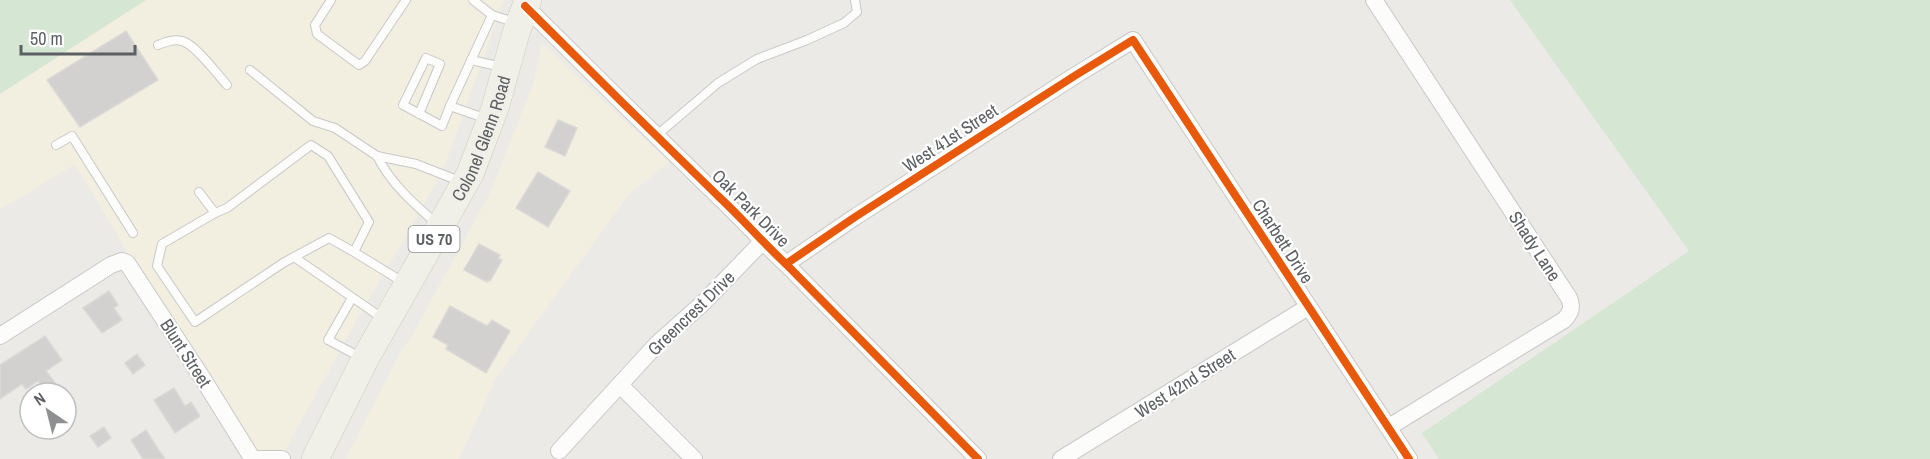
<svg xmlns="http://www.w3.org/2000/svg" width="1930" height="459" font-family="'Archivo Narrow',sans-serif">
  <style>
    .commercial { fill: #f3efe0 }
    .green { fill: #d5e6d3 }
    .building { fill: #d2d1cf; stroke: #dad9d6; stroke-width: 1.5 }
    .lines { fill: none; stroke-linecap: round; stroke-linejoin: round }
    .lane-casing { stroke: #c8c8c8; stroke-width: 10 }
    .street-casing { stroke: #c8c8c8; stroke-width: 18 }
    .primary-casing { stroke: #d1cab7; stroke-width: 28 }
    .lane { stroke: #fcfcfb; stroke-width: 8 }
    .street { stroke: #fcfcfb; stroke-width: 16 }
    .primary { stroke: #f1f0e8; stroke-width: 27 }
    .cycleway-casing { stroke: #fff; stroke-width: 11 }
    .cycleway { stroke: #e8590c; stroke-width: 8 }
    .labels { text-anchor: middle; dominant-baseline: central; stroke-width: 4.5; stroke-linejoin: round; paint-order: stroke }
    .shield { fill: #fff; stroke: #8d8f92; stroke-width: 1.5 }
    .shield-label { font-size: 16px; font-weight: bold; fill: #5c5f63 }
    .street-label { font-size: 18px; fill: #5c5f63; stroke: #fff }
  </style>
  <rect width="100%" height="100%" fill="#ebeae6"/>
  <g class="commercial">
    <path d="M144,0h360l-58,162 -25,48 -63,108 -78,141h-29l-176,-295 -75,46v-116z"/>
    <path d="M542,44l127,118 -40,32 -133,184 -37,81h-111l-2,-1 56,-109 8,-10 80,-146 44,-112z"/>
  </g>
  <g class="green">
    <path d="M0,0h146l-146,94z"/>
    <path d="M1510,0h420v459h-491l-17,-26 267,-182z"/>
  </g>
  <g class="building">
    <path d="M126,31l32,49 -78,47 -33,-47z"/>
    <path d="M558,120l19,8 -12,28 -20,-9z"/>
    <path d="M538,172l32,19 -22,36 -32,-19z"/>
    <path d="M479,244l21,11 -2,3 4,2 -12,21 -2,-1 -1,2 -23,-12z"/>
    <path d="M109,291l9,14 -4,3 8,12 -20,13 -19,-25z"/>
    <path d="M450,306l37,20 5,-6 18,11 -24,42 -40,-24 2,-4 -15,-8z"/>
    <path d="M45,336l17,24 -16,11 17,22h-15l-10,-12 -12,8 -4,-5 -22,15v-34z"/>
    <path d="M137,354l8,11 -12,9 -8,-11z"/>
    <path d="M174,388l11,18 6,-4 9,14 -25,17 -21,-33z"/>
    <path d="M104,427l7,11 -13,9 -8,-11z"/>
    <path d="M146,430l12,19 7,10h-22l-12,-19z"/>
  </g>
  <g class="lines">
    <defs>
      <g id="lane">
        <path d="M331,0l-16,25 2,9 42,31 6,-4 41,-61"/>
        <path d="M473,0l19,15 -42,91 37,13"/>
        <path d="M492,15l25,8"/>
        <path d="M158,45c8,-3 15,-6 24,-4 13,3 35,33 45,44"/>
        <path d="M471,60l31,7"/>
        <path d="M250,70l63,51 22,7 42,28 39,8 46,18"/>
        <path d="M419,114l21,-50 -14,-6 -23,47 39,21 8,-20"/>
        <path d="M656,136l62,-53 39,-24 50,-19 37,-17 13,-11 -2,-12"/>
        <path d="M56,145l16,-9 61,97"/>
        <path d="M377,156c14,28 37,48 61,69"/>
        <path d="M199,192l16,21"/>
        <path d="M354,252l-25,-14 -46,25 -88,59 -38,-56 5,-22 53,-31 12,-5 84,-63 17,11 41,66 -15,30 49,30"/>
        <path d="M294,257l91,63"/>
        <path d="M352,298l-24,42 34,18"/>
      </g>
      <g id="street">
        <path d="M1374,0l195,298c4,9 2,15 -5,22l-175,107"/>
        <path d="M525,6c64,64 128,127 193,190 24,22 44,46 68,68l192,195"/>
        <path d="M786,264l69,-47 221,-142 57,-35 276,419"/>
        <path d="M0,336l111,-71 11,-4 5,2 76,116 49,79"/>
        <path d="M620,385l74,74"/>
        <path d="M559,451l98,-107 46,-41 59,-61"/>
        <path d="M251,459h31"/>
        <path d="M1061,459l247,-152"/>
      </g>
      <g id="primary">
        <path id="s1" d="M315,459l50,-100 105,-185 25,-66 21,-75 12,-33"/>
      </g>
    </defs>
    <use href="#lane" class="lane-casing"/>
    <use href="#street" class="street-casing"/>
    <use href="#primary" class="primary-casing"/>
    <use href="#lane" class="lane"/>
    <use href="#street" class="street"/>
    <use href="#primary" class="primary"/>
    <defs>
      <g id="cycleway">
        <path d="M525,6c64,64 128,127 193,190 24,22 44,46 68,68l192,195"/>
        <path d="M786,264l69,-47 221,-142 57,-35 276,419"/>
      </g>
    </defs>
    <use href="#cycleway" class="cycleway-casing"/>
    <use href="#cycleway" class="cycleway"/>
  </g>
  <g class="labels">
    <rect class="shield" x="408.5" y="226" width="51" height="26" rx="4.5"/>
    <g class="shield-label">
      <text x="434" y="239">US 70</text>
    </g>
    <g class="street-label">
      <text stroke="none"><textPath href="#s1" startOffset="362">Colonel Glenn Road</textPath></text>
      <text transform="translate(950 138) rotate(-33)">West 41st Street</text>
      <text transform="translate(751 208) rotate(45)">Oak Park Drive</text>
      <text transform="translate(1283 241) rotate(57)">Charbett Drive</text>
      <text transform="translate(1535 246) rotate(57)">Shady Lane</text>
      <text transform="translate(691 313) rotate(-44)">Greencrest Drive</text>
      <text transform="translate(186 353) rotate(57)">Blunt Street</text>
      <text transform="translate(1185 383) rotate(-32)">West 42nd Street</text>
    </g>
  </g>
  <g transform="translate(48 411) rotate(325)"><circle r="28" fill="#ffffff" stroke="#bebfc1" stroke-width="1.5"/>
  <path d="M0-4.5L10 22L0 15L-10 22Z" fill="#8e9091"/>
  <text y="-9" font-size="16" font-weight="bold" text-anchor="middle" fill="#5c5f63">N</text>
  </g>
  <path d="M21 45v9h114v-9" fill="none" stroke="#5c5f63" stroke-width="3"/>
  <text x="30" y="45" font-size="18" fill="#5c5f63" stroke="#ffffff" stroke-width="4.5" paint-order="stroke">50 m</text>
</svg>
